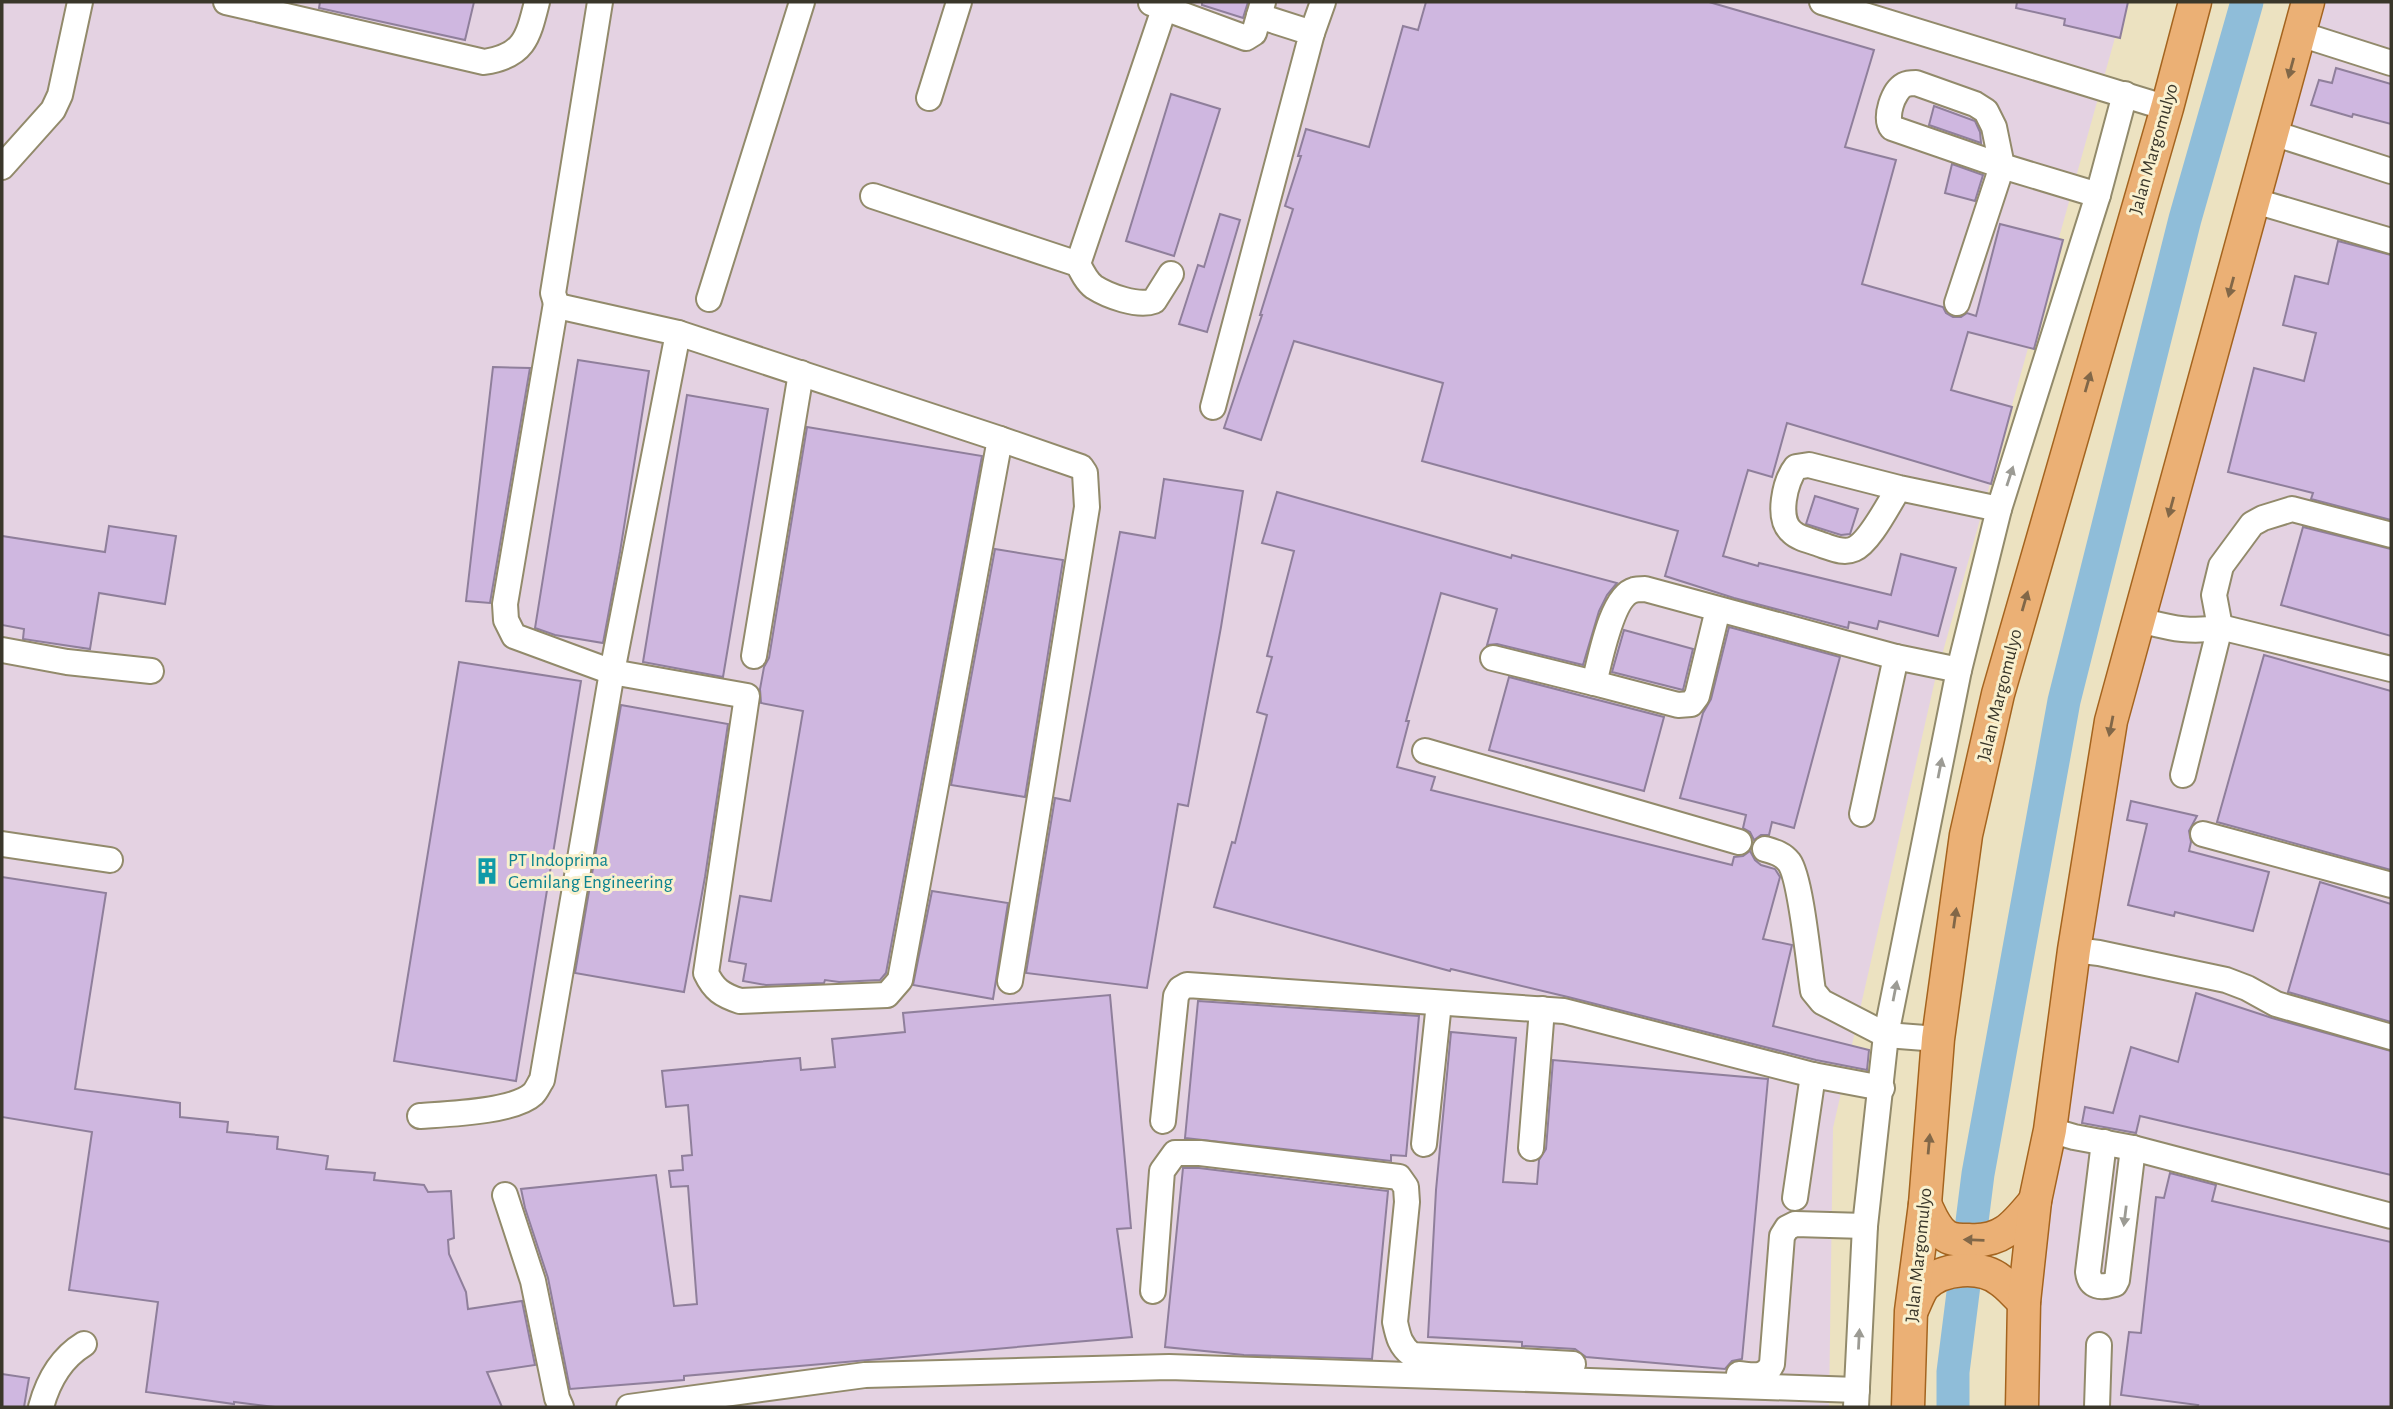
<svg xmlns="http://www.w3.org/2000/svg" width="2393" height="1409" font-family="'Alegreya Sans',sans-serif">
  <style>
    .industrial { fill: #e4d2e2 }
    .lines { fill: none; stroke-linecap: round; stroke-linejoin: round }
    .river { stroke: #8fbdd9; stroke-width: 33 }
    .building { fill: #cfb7e0; stroke: #8f7f9b; stroke-width: 2 }
    .minor-casing { stroke: #928a6b; stroke-width: 28 }
    .major-casing { stroke: #a4641f; stroke-width: 35 }
    .minor { stroke: #fff; stroke-width: 24 }
    .major { stroke: #ebb075; stroke-width: 32 }
    .oneway { fill: #816748 }
    .oneway2 { fill: #9c9b94 }
    .labels { text-anchor: middle; dominant-baseline: central; stroke-width: 6; stroke-linejoin: round; paint-order: stroke }
    .street-label { font-size: 19px; fill: #3a372a; stroke: #f9f0ce }
    .culture-label { font-size: 19px; fill: #0d838f; stroke: #f9f0ce; text-anchor: start }
  </style>
  <rect width="100%" height="100%" fill="#ece2c1"/>
  <g class="industrial">
    <path d="M2,2h2123l-190,678 -102,448 -4,279h-1827z"/>
    <path d="M2320,2h71v1405h-361l22,-280 79,-430z"/>
  </g>
  <g class="lines">
    <path class="river" d="M1953,1407v-35l25,-198 86,-473 121,-482 62,-217"/>
  </g>
  <g class="building">
    <path d="M320,2h154l-9,38 -146,-32z"/>
    <path d="M1202,2h46l-5,16 -41,-13z"/>
    <path d="M1426,2h283l165,48 -29,97 51,13 -34,124 81,23 3,6 7,4h8l6,-4 9,3 24,-92 63,16 -29,109 -66,-17 -17,58 61,17 -21,77 -204,-61 -15,54 -24,-7 -25,86 35,10 1,-3 132,32 10,-41 55,14 -18,68 -59,-15 -2,8 -28,-7 -1,6 -114,-30 -69,-22 13,-45 -256,-70 21,-78 -149,-42 -33,99 -37,-12 38,-113h-2l33,-106 -8,-3 16,-50h-3l8,-27 63,18 34,-121 15,4z"/>
    <path d="M2017,2h111l-8,36 -56,-13 1,-6 -49,-11z"/>
    <path d="M2336,68l55,16v40l-38,-10 -1,3 -41,-12 8,-25 13,3z"/>
    <path d="M1171,94l49,15 -46,147 -48,-15z"/>
    <path d="M1934,106l41,15 5,11 1,11 -52,-18z"/>
    <path d="M1952,164l31,11 -8,26 -30,-8z"/>
    <path d="M1220,214l20,6 -33,112 -28,-8 19,-59 6,2z"/>
    <path d="M2338,241l53,14v265l-80,-21 2,-6 -85,-21 26,-104 50,13 12,-48 -33,-8 12,-49 33,8z"/>
    <path d="M578,360l71,11 -29,181 -17,91 -48,-8 -20,-7z"/>
    <path d="M493,367l37,1 -40,235 -24,-2z"/>
    <path d="M687,395l81,14 -45,268 -80,-15z"/>
    <path d="M807,427l175,29 -96,517 -6,7 -41,2 -14,-2 -1,3 -58,2 -23,-4 3,-17 -17,-3 11,-65 31,5 32,-190 -42,-8 -1,-14 4,-22 5,-9z"/>
    <path d="M1164,479l79,12 -22,136 -33,179 -10,-2 -31,184 -121,-15 29,-175 15,3 50,-269 35,6z"/>
    <path d="M1277,492l234,66 1,-3 105,28 -10,12 -8,16 -16,54 -86,-21 -10,1 10,-36 -56,-16 -35,128h3l-12,46 38,10 -4,13 301,75 2,-8 9,-1 7,-5 5,9 6,5 14,4 5,8 -17,62 29,6 -19,81 96,24 -2,20 -51,-10 -248,-63 -117,-28 -1,2 -236,-64 18,-65 3,1 32,-128 -10,-3 15,-55 -5,-1 27,-105 -32,-8z"/>
    <path d="M1815,496l43,13 -8,25 -9,1 -35,-11z"/>
    <path d="M109,526l67,10 -11,68 -66,-11 -9,56 -67,-10 1,-10 -22,-4v-89l103,16z"/>
    <path d="M2303,527l88,22v87l-110,-31z"/>
    <path d="M995,549l68,11 -38,237 -74,-12z"/>
    <path d="M1729,627l111,30 -46,171 -22,-6 -3,13h-8l-7,5 -4,-8 -7,-4 3,-13 -66,-17 23,-85 8,-14z"/>
    <path d="M1624,630l69,19 -10,41 -71,-18z"/>
    <path d="M2264,655l127,36v179l-174,-48z"/>
    <path d="M459,662l122,19 -65,400 -122,-20z"/>
    <path d="M1509,677l155,40 -20,74 -155,-41z"/>
    <path d="M621,705l107,19 -23,153 -21,115 -109,-19z"/>
    <path d="M2131,801l66,15 -8,15 2,11 -2,9 80,21 -16,59 -78,-19 -1,4 -46,-11 19,-81 -20,-4z"/>
    <path d="M2,877l104,16 -31,196 105,14v14l48,5 -1,10 51,5 -1,12 51,7 -2,13 49,4 -1,7 50,5 4,7 23,-1 3,47 -6,2 1,14 17,38 2,17 54,-8 13,64 -48,7 15,35h-227l-41,-5v2l-88,-12 12,-90 -89,-12 23,-158 -90,-15z"/>
    <path d="M2320,882l71,22v118l-103,-30z"/>
    <path d="M932,891l76,12 -15,96 -80,-14z"/>
    <path d="M2196,993l76,25 119,33v124l-251,-59 -4,17 -54,-10 3,-16 28,6 18,-66 47,15z"/>
    <path d="M1110,995l21,233 -14,1 15,108 -448,39v4l-114,9 -22,-111 -23,-70 -4,-19 135,-14 18,131 23,-2 -9,-118 -17,1 -2,-16 14,-1 -1,-14 10,-1 -4,-50 -22,2 -4,-36 138,-13 1,12 34,-3 -3,-28 73,-7 -2,-19z"/>
    <path d="M1198,1001l221,15 -13,140 -15,-1v6l-206,-23z"/>
    <path d="M1451,1032l65,6 -13,144 34,2 2,-24 7,-11 7,-89 215,19 -26,280 -10,2 -7,8 -139,-12 -11,-8 -53,-3v-4l-94,-5 8,-147z"/>
    <path d="M1183,1168h16l189,23 -16,168 -128,-4 -79,-8z"/>
    <path d="M2170,1173l46,12 -4,16 179,41v165h-194l1,-2 -77,-10 8,-63 12,1 15,-136 8,1z"/>
    <path d="M2,1374l27,4 -5,29h-22z"/>
  </g>
  <g class="lines">
    <defs>
      <g id="minor">
        <path d="M226,2l258,60c40,-6 44,-24 53,-60"/>
        <path d="M1822,2l345,106"/>
        <path d="M1151,3l95,35 8,-5 9,-31"/>
        <path d="M1312,33l11,-31"/>
        <path d="M2300,34l91,29"/>
        <path d="M929,98l30,-96"/>
        <path d="M2273,133l118,38"/>
        <path d="M2,167l51,-57 7,-15 20,-93"/>
        <path d="M873,196l205,68c4,8 9,18 16,23 14,9 44,20 60,14l17,-27"/>
        <path d="M2255,201l136,40"/>
        <path d="M1078,264l86,-255"/>
        <path d="M709,299l93,-297"/>
        <path d="M556,303l-51,301 1,16 8,16 98,36 135,24 -41,277c8,17 16,22 34,28l147,-6 13,-15 100,-541 -322,-106"/>
        <path d="M1957,303l45,-137 -8,-39 -8,-16 -11,-7 -59,-21c-5,0 -8,0 -12,2 -11,6 -20,33 -12,43l110,38 96,29"/>
        <path d="M1213,407l99,-374 -53,-17"/>
        <path d="M1000,439l81,28 4,6 2,34 -77,474"/>
        <path d="M1899,488c-10,15 -29,54 -45,61 -11,5 -22,-1 -32,-4 -9,-4 -23,-6 -30,-13 -16,-13 -7,-51 4,-65l13,-2 90,23 100,21"/>
        <path d="M1718,609l-21,87 -6,8 -13,1 -84,-22c6,-21 17,-87 40,-93 3,-1 7,-1 11,-1l251,68"/>
        <path d="M2139,620c29,7 52,14 81,7l171,42"/>
        <path d="M2,650l65,12 84,9"/>
        <path d="M754,656l47,-283"/>
        <path d="M1493,658l101,25"/>
        <path d="M1425,751l314,91"/>
        <path d="M2183,775l37,-148 -6,-32 7,-29 31,-42 11,-6 29,-9 99,26"/>
        <path d="M1862,814l34,-157 63,13"/>
        <path d="M2203,834l188,51"/>
        <path d="M2,844l108,16"/>
        <path d="M1765,849c10,3 18,5 24,13 12,16 20,104 24,129l9,11 64,33 52,4"/>
        <path d="M2074,950l25,3 127,27 21,8 29,16 115,33"/>
        <path d="M420,1116c26,-2 94,-4 113,-22 4,-4 6,-10 9,-14l70,-408 66,-339 -116,-26 -6,-4 -3,-10 47,-291"/>
        <path d="M1163,1121l13,-125 4,-7 7,-4 377,26 249,64 69,13"/>
        <path d="M2050,1130l24,7 59,11 258,68"/>
        <path d="M2104,1142l-16,130c2,16 13,16 27,12l2,-4 16,-132"/>
        <path d="M1424,1144l15,-141"/>
        <path d="M1531,1148l11,-139"/>
        <path d="M505,1195l28,86 24,117 4,9"/>
        <path d="M1795,1198l18,-123"/>
        <path d="M1153,1291l9,-120 13,-18h25l199,24 7,10 1,15 -12,120c3,14 5,24 17,33l161,9"/>
        <path d="M1739,1374c14,1 26,5 33,-10l10,-128 5,-8 8,-4 70,2"/>
        <path d="M41,1407c7,-26 20,-49 43,-63"/>
        <path d="M629,1407l236,-32 304,-8 688,23"/>
        <path d="M1856,1407l9,-181 21,-191 73,-365 40,-161 99,-314 27,-101"/>
        <path d="M2097,1407l2,-62"/>
      </g>
      <g id="major">
        <path d="M1925,1204c5,10 10,25 21,32 6,4 15,4 22,4 34,3 47,-15 67,-39"/>
        <path d="M1912,1310c4,-8 7,-18 12,-24 18,-19 57,-21 76,-6 8,5 16,15 24,22"/>
        <path d="M1908,1407l3,-96 14,-107 13,-165 28,-204 32,-141 169,-586 28,-106"/>
        <path d="M2022,1407l2,-105 11,-101 15,-71 24,-180 37,-229 197,-719"/>
      </g>
    </defs>
    <use href="#minor" class="minor-casing"/>
    <use href="#major" class="major-casing"/>
    <use href="#minor" class="minor"/>
    <use href="#major" class="major"/>
  </g>
  <defs><path id="oneway-solid" d="M-6-.8H1V-3.2L6.5 0L1 3.2V.8H-6Z" transform="scale(1.75)"/></defs>
  <g class="oneway">
    <use href="#oneway-solid" transform="translate(2291 68) rotate(105)"/>
    <use href="#oneway-solid" transform="translate(2231 287) rotate(105)"/>
    <use href="#oneway-solid" transform="translate(2088 382) rotate(-74)"/>
    <use href="#oneway-solid" transform="translate(2171 507) rotate(105)"/>
    <use href="#oneway-solid" transform="translate(2025 601) rotate(-74)"/>
    <use href="#oneway-solid" transform="translate(2111 726) rotate(101)"/>
    <use href="#oneway-solid" transform="translate(1955 918) rotate(-82)"/>
    <use href="#oneway-solid" transform="translate(1929 1144) rotate(-85)"/>
    <use href="#oneway-solid" transform="translate(1974 1240) rotate(-178)"/>
  </g>
  <g class="oneway2">
    <use href="#oneway-solid" transform="translate(2010 476) rotate(-72)"/>
    <use href="#oneway-solid" transform="translate(1940 768) rotate(-79)"/>
    <use href="#oneway-solid" transform="translate(1895 991) rotate(-79)"/>
    <use href="#oneway-solid" transform="translate(2125 1216) rotate(97)"/>
    <use href="#oneway-solid" transform="translate(1859 1339) rotate(-87)"/>
  </g>
  <defs>
    <symbol id="building-bare" viewBox="-9 -9 18 18"><path d="M-4-6H4V6H1V3H-1V6H-4ZM-2.5-4.3h1.7v1.8h-1.7ZM.8-4.3h1.7v1.8H.8ZM-2.5-1h1.7V.8h-1.7ZM.8-1h1.7V.8H.8Z" fill="#0f9aa8" stroke="#f9f0ce" stroke-width="2.5" paint-order="stroke"/></symbol>
  </defs>
  <g fill-rule="evenodd">
    <use href="#building-bare" x="468" y="852" width="38" height="38"/>
  </g>
  <g class="labels">
    <g class="street-label">
      <text transform="translate(2154 149) rotate(-74)">Jalan Margomulyo</text>
      <text transform="translate(2000 695) rotate(-76)">Jalan Margomulyo</text>
      <text transform="translate(1919 1255) rotate(-84)">Jalan Margomulyo</text>
    </g>
    <g class="culture-label">
      <text x="508" y="860">PT Indoprima<tspan x="508" dy="22">Gemilang Engineering</tspan></text>
    </g>
  </g>
  <rect width="2393" height="1409" fill="none" stroke="#3a372a" stroke-width="7"/>
</svg>
